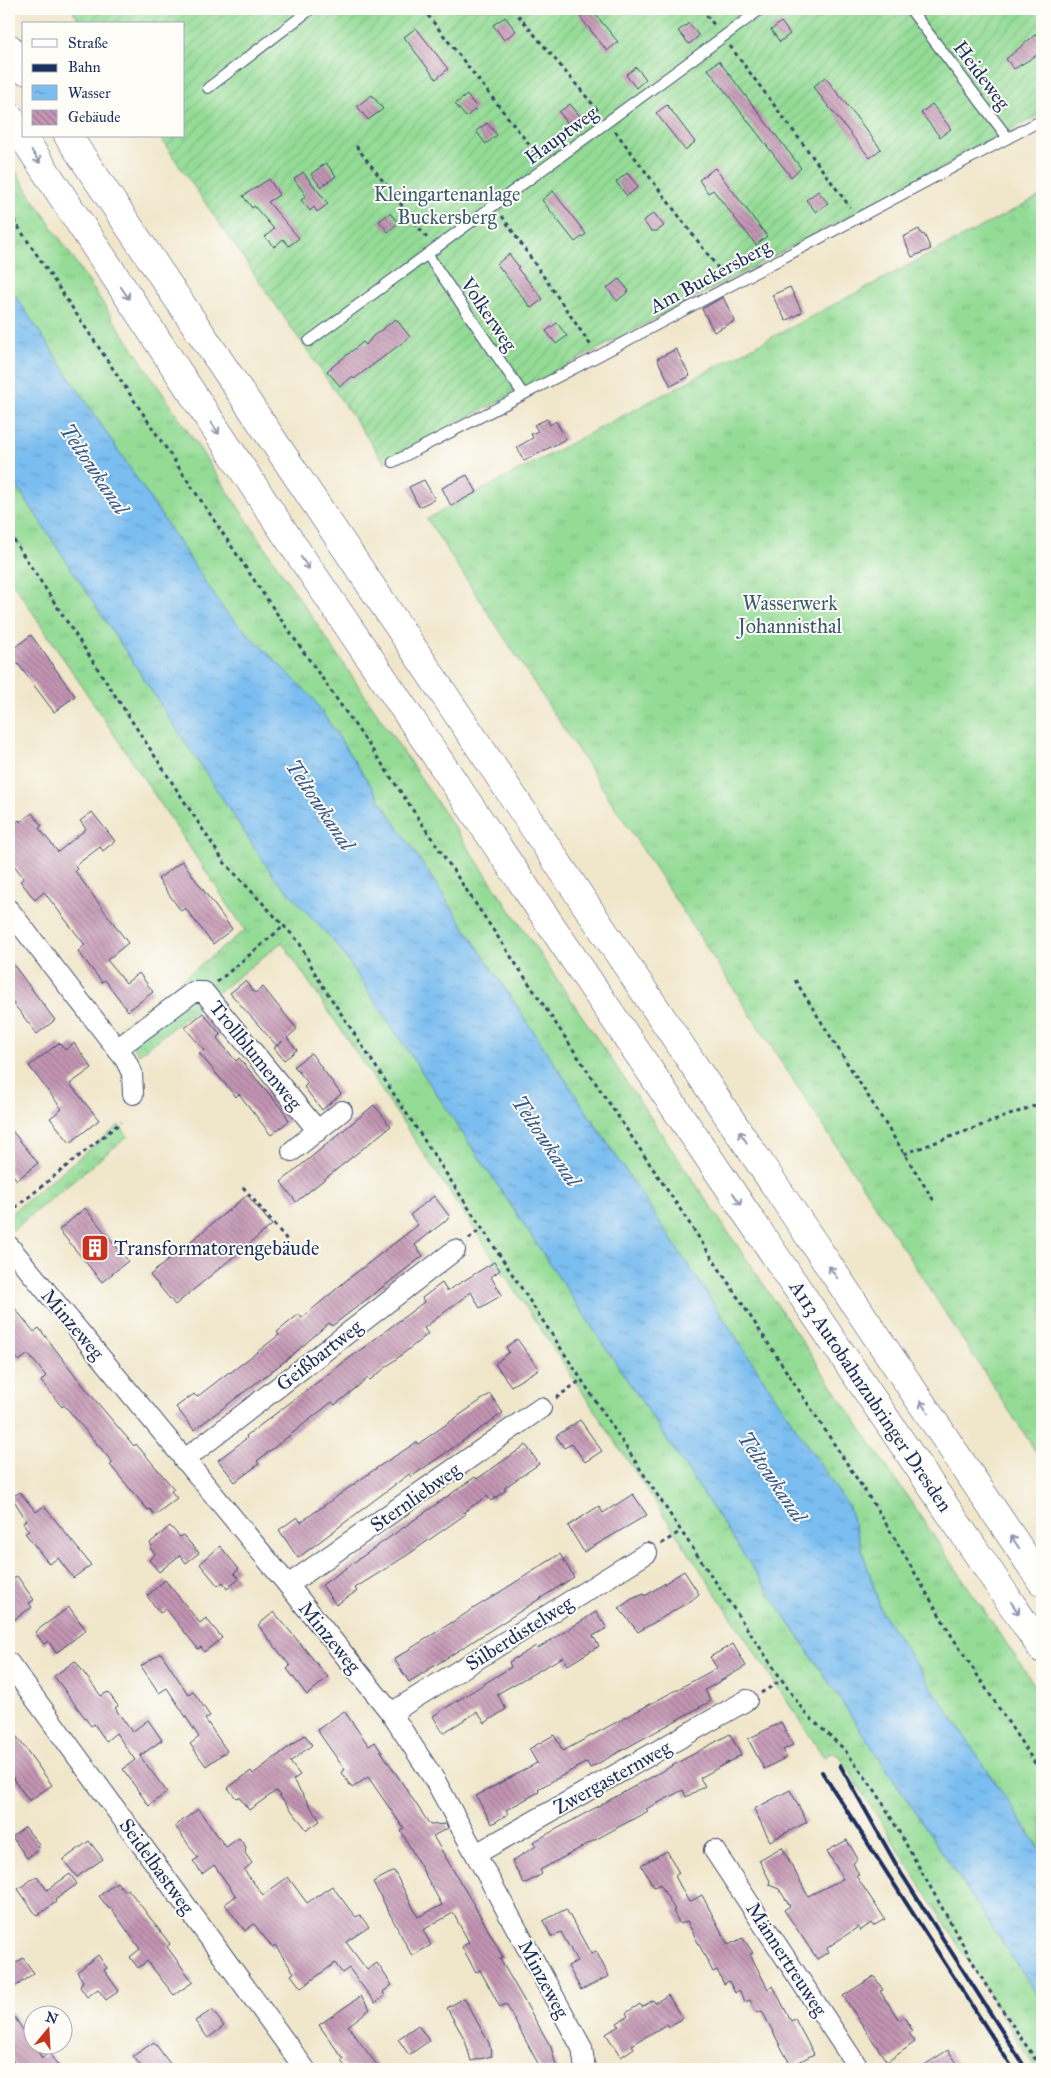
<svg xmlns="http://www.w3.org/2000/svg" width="1051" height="2078" font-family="'IM FELL Great Primer',serif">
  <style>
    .grass { fill: url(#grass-tufts); stroke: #58867a }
    .garden { fill: url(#garden-furrows); stroke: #58867a }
    .water { fill: url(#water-ripples); stroke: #4a76a7 }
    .building { fill: url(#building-back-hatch) }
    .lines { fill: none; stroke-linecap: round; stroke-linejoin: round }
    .lane-casing { stroke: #3b4a6e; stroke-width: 12 }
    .street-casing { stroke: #3b4a6e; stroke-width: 22 }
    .highway-casing { stroke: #3b4a6e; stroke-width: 29 }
    .path { stroke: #3b4a6e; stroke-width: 3; stroke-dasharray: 4 4; stroke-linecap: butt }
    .lane { stroke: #fff; stroke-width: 10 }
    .street { stroke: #fff; stroke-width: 20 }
    .highway { stroke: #fff; stroke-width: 28 }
    .rail { stroke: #1b2f5e; stroke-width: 4 }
    .oneway { stroke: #8d97ae }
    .labels { text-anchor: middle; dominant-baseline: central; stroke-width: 4; stroke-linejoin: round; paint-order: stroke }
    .street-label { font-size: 20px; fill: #1b2f5e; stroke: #fdfcf7 }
    .park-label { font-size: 20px; fill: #395a6c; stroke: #fdfcf7 }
    .poi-label { font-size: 20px; fill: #1b2f5e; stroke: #fdfcf7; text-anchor: start }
    .water-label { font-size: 21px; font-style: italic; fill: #385a8a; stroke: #fdfcf7 }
  </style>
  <defs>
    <pattern id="grass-tufts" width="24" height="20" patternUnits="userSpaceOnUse" patternTransform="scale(1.25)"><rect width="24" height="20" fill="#94dc96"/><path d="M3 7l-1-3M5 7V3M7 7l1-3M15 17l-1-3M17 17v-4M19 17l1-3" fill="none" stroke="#7fbd84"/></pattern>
    <pattern id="garden-furrows" width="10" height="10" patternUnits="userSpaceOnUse" patternTransform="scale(1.25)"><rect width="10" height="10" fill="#94dc96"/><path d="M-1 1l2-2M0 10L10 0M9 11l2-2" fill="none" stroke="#7fbd84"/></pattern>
    <pattern id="water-ripples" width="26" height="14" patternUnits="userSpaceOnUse" patternTransform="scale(1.25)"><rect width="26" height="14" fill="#7abdf0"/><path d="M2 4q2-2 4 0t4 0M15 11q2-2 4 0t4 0" fill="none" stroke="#639ac6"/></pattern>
    <pattern id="building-back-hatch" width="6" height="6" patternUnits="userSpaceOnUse" patternTransform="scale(1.25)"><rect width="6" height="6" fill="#c395b2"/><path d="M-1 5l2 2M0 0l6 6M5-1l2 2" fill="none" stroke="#9e7a94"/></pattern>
  </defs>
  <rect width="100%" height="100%" fill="#fdfcf7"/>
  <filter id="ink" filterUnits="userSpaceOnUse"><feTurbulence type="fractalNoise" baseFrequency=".02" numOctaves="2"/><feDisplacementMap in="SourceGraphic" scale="10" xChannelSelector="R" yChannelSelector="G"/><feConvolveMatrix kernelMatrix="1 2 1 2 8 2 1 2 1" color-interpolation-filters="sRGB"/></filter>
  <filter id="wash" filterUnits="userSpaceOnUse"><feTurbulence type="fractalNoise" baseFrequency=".0096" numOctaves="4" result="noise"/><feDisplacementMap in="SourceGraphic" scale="20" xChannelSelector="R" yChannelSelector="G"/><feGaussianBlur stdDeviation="1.12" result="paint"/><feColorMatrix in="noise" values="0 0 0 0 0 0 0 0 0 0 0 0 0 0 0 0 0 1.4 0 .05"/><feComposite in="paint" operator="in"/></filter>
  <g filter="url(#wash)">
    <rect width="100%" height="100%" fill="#f0e6ca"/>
    <g class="grass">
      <path d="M9,162l267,402 766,1132v156l-160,-239 -33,-105 -537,-811 -88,-87 -215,-324z"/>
      <path d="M1042,195v1266l-615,-942z"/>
      <path d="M9,474l263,400 66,72 704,1056v67h-6l-197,-314 -8,-2 -7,4 -353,-533 -189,-282 -143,112 -19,-26 125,-98 -236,-353z"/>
      <path d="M119,1125l9,11 -115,94 -4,-5v-10z"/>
    </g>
    <path class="garden" d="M71,9h971v104l-52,29 -606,320 -225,-326h25v-112h-102z"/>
    <path class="water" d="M9,286l215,324 88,87 537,811 33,105 160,239v150l-704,-1056 -66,-72 -263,-400z"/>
    <g id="blocks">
      <g class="building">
        <path d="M585,9h6l27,33 -11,9 -29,-37z"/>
        <path d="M505,17l11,14 -12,9 -11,-15z"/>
        <path d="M781,22l9,12 -10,8 -9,-12z"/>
        <path d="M689,23l10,13 -10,8 -11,-13z"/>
        <path d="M416,28l32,41 -12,10 -32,-42z"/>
        <path d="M1036,34l6,9v9l-28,17 -8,-10z"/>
        <path d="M719,61l82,107 -10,9 -83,-108z"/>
        <path d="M636,67l10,12 -10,9 -10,-13z"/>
        <path d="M825,77l56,72 -11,9 -57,-71z"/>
        <path d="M372,95l11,14 -15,11 -11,-14z"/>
        <path d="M467,95l10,13 -11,9 -11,-13z"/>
        <path d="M570,104l11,13 -11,9 -11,-14z"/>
        <path d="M932,104l19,25 -11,8 -19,-24z"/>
        <path d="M667,105l28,37 -10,8 -29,-37z"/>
        <path d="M487,123l10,12 -11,9 -10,-13z"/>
        <path d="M326,163l10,13 -15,11 -10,-13z"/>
        <path d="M715,168l52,68 -11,9 -43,-55 -5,3 -9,-13z"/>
        <path d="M303,172l25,32 -11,8 -3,-5 -4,4 -9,-11 5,-4 -12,-17z"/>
        <path d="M627,173l11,14 -11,9 -11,-14z"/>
        <path d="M269,179l10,16 -11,7 31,36 -10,8 -6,-7 -9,8 -9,-10 9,-8 -20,-23 -2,2 -9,-12z"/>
        <path d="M553,191l33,43 -11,8 -33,-42z"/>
        <path d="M818,191l10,12 -12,9 -10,-12z"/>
        <path d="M390,213l8,10 -10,9 -9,-11z"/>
        <path d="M654,213l10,13 -7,5h-6l-8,-10z"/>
        <path d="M919,229l3,6 2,-1 7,15 -19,8 -9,-20z"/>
        <path d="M509,254l10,13 -2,1 26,31 -12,9 -34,-44z"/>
        <path d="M619,279l10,12 -12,10 -10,-13z"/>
        <path d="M790,287l12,25 -16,9 -14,-26z"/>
        <path d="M723,297l12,24 -21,11 -12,-23z"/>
        <path d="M396,319l14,18 -56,42 -2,-2 -12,9 -13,-15 36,-29 3,3 7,-9z"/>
        <path d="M557,323l10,13 -11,8 -10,-13z"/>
        <path d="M676,349l14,27 -19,10 -14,-27z"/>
        <path d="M547,419l3,6 6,-4 10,18 -42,22 -7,-14 16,-9 -2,-4 7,-3 -4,-6z"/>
        <path d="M467,475l10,17 -26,14 -9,-18z"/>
        <path d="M424,480l11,19 -16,8 -10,-20z"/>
        <path d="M31,635l44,61 -21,16 -45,-60z"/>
        <path d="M92,812l23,29 -12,10 -3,-4 -25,19 2,3 -2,2 53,72 -21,17 19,23 13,-10 14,19 -25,19 -23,-31 -3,2 -24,-31 7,-6 -41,-53 -9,8 -15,-19 4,-3 -15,-19v-31l10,-8 1,2 12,-9 10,13 -3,2 19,24 28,-23 -6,-8z"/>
        <path d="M182,861l50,68 -19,15 -28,-36 -4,3 -23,-32z"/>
        <path d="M9,959l46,61 -18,14 -28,-36z"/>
        <path d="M245,981l10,12 8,-6 34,42 -10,9 10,12 -13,10 -10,-12 9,-7 -6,5 -47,-53z"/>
        <path d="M203,1013l18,22 -4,3 19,23 3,-3 46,55 4,8 -18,14 -32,-41 -3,3 -37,-44 5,-3 -19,-22z"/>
        <path d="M59,1043l6,7 9,-7 18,25 -22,16 29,36 -29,23 -20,-25 12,-9 -33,-43z"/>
        <path d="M311,1053l30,41 -19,16 -18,-23 4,-4 -14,-17z"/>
        <path d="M374,1105l17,21 -95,76 -15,-20z"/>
        <path d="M9,1127l29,36 -21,17 -8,-10z"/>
        <path d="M247,1195l25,30 -97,80 -25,-30z"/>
        <path d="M434,1196l16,21 -35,28 8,11 -91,70 -3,-3 -40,35 -95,72 -18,-23 18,-13 3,3 32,-25 1,1 49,-38 -2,-3 22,-18 3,4 46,-39 70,-54 -8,-10z"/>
        <path d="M85,1208l43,53 -26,21 -43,-52z"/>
        <path d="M494,1262l6,8 -9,7 11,18 -22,13 -9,-16 -47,36 4,6 -38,30 -20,16 -2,-2 -33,27 -3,-3 -75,59 2,3 -24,18 -17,-22 29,-22 -1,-2 178,-134 -2,-4 20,-15 5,8z"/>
        <path d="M9,1301l25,31 5,-4 46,60 49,58 2,-2 38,45 -3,2 6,7 -22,17 -5,-6 -2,1 -38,-45 3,-2 -49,-58 -2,2 -21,-26 5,-5 -18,-22 -9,7 -10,-12z"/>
        <path d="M517,1339l22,30 -28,17 -16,-22 14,-12 -3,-5z"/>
        <path d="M490,1394l13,19 -92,64 -2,-3 -111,84 -19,-28 18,-13 4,5 77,-55 39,-25 1,2z"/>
        <path d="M580,1420l22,31 -17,11 -13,-18 -8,4 -8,-12z"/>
        <path d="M526,1445l13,19 -35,24 2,2 -15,11 -4,-5 -23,16 2,2 -57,40 -54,34 2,3 -21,14 -14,-20 153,-108 2,2z"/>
        <path d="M20,1492l16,20 8,-6 47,59 -18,13 -15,-20 -9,6 -24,-31 4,-2 -6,-8 3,-3 -14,-23z"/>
        <path d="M633,1494l14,21 -63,37 -16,-26 31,-20 4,7z"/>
        <path d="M170,1526l10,11 3,-2 16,18 -13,10 -6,-8 -21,17 -10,-12 6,-6 -5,-6 2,-2 -2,-3z"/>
        <path d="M220,1546l19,23 -5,4 5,6 -12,10 -4,-7 -5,4 -18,-22z"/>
        <path d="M560,1554l14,23 -165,105 -15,-23z"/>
        <path d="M684,1571l15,23 -7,6 -54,32 -19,-24 13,-9 12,-5 1,2z"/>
        <path d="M17,1576l17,24 -5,3 3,4 -23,16v-41z"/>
        <path d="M165,1580l35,43 6,-5 16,20 -18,14 -3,-5 -3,2 -32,-40 -6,4 -13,-17z"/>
        <path d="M69,1607l17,23 -30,23 -8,-12 -4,3 -9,-12z"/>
        <path d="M274,1612l54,65 -21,18 -20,-26 3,-3 -32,-41z"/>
        <path d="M596,1612l11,16 -14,8 6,10 -31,19 -5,-8 -66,37 9,15 -21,14 -8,-11 -34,21 -10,-17 78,-49 -2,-5 27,-16 1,3z"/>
        <path d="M733,1644l13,22 -41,24 6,11 -121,67 -3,-6 -49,27 1,3 -33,18 2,4 -16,10 -16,-28 61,-33 -8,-14 25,-14 9,16 154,-83 -7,-11z"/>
        <path d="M161,1653l27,41 5,-3 17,25 -5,3 22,32 -21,15 -16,-22 9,-7 -32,-49 -8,5 -18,-27z"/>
        <path d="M75,1661l26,35 7,-4 10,14 -3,2 17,24 16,-12 14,20 -22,16 27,36 -18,14 -26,-37 12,-9 -19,-27 -10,8 -12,-17 -3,2 -37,-50z"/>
        <path d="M344,1711l25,35 6,-4 55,83 16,-1 2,4 -15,8 48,81 22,40 -3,2 51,88 6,22h-16l-35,-65 -6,3 -20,-37 -4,2 -14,-25 7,-5 -16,-29 -30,17 8,15 -19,11 -39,-74 21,-11 24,46 24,-12 -41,-74 3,-2 -36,-52 -16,11 -11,-16 4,-2 -28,-40z"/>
        <path d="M781,1722l12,23 -10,5 4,7 -23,12 -16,-30z"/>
        <path d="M9,1726l43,59 -23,16 -20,-29z"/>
        <path d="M730,1734l11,21 -41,23 5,8 -19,11 -3,-7 -37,19 2,2 -108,59 2,4 -18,10 -12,-23 24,-15 -3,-4z"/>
        <path d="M305,1735l7,10 -22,17 10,13 -7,5 27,41 -13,9 -31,-39 -27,19 -10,-13 -3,1 -8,-10 23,-17 2,3z"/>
        <path d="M790,1790l17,32 -37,19 -16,-32z"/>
        <path d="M198,1809l28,38 13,-9 7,9 -1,6 7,10 -8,7 19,25 25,-18 19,26 25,-17 18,24 6,7 4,-2 9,12 -23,15 21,28 10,-7 15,22 -9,7 2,4 -10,7 -26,-35 -7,5 -7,-10 -34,25 -10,-13 3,-2 -19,-28 -3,2 -18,-23 -9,7 -20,-27 11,-8 -22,-31 -12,9 -9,-13 5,-3 -23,-32z"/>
        <path d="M25,1827l14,17 -2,2 2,3 -12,9 -15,-21z"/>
        <path d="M847,1840l11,19 -5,4 6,12 -3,1 29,43 -12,7 -2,-3 -11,8 -2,-4 -31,21 2,4 -12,7 -33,-49 6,-4 -11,-17 -10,-4 1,-4 -11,-21 23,-13 26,49 35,-17 -16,-28z"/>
        <path d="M89,1841l14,18 -26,18 -14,-17z"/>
        <path d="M667,1851l12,22 -4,3 14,26 13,-7 26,50 15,-7 10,15 -3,1 18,35 5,-3 18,35 4,-2 19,35 -23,12 -29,-55 -5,2 -7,-13 -5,2 -6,-12 -4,3 -6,-12 -5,3 -7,-14 -4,2 -26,-51 -7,3 -7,-13 2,-1 -15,-26 -6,3 -13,-22z"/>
        <path d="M70,1874l7,10 -22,16 1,2 -19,14 -19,-27 19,-13 10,14z"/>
        <path d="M117,1882l7,9 4,-2 17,22 25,33 -3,3 26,35 -19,13 -27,-34 -9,7 -8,-11 10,-8 -29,-41 -2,1 -10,-13z"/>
        <path d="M566,1909l25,45 5,-3 13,25 -28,14 -13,-24 9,-5 -16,-29 -9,5 -9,-16z"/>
        <path d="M98,1955l9,13 -3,2 15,21 -13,9 -8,-11 -11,8 -7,-10 3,-6 -6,-9z"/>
        <path d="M23,1958l11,15 -19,14 -6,-8v-11z"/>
        <path d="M874,1976l9,14 -3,1 19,29 5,-3 9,14 -4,2 6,9 -28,20 -44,-66z"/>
        <path d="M668,1995l14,23 -13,9 -2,-3 -35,21 2,3 -13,9 -15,-23 13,-8 -2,-3 11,-7 -2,-3 14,-9 2,3 11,-7 2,3z"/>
        <path d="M361,1996l9,13 -22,17 32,43h-33l-6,-8 3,-1 -25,-35z"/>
        <path d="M464,1998l25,45 3,13 -21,5 -6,-21 -18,-32z"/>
        <path d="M9,2009l33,49 7,-5 12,16h-42l-10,-14z"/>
        <path d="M212,2010l12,16 -16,12 -13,-17z"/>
        <path d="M418,2025l11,16 -20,14 -11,-16z"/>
        <path d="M154,2042l11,15 9,12h-31l-10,-13z"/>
        <path d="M948,2050l13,19h-43z"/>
      </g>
    </g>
  </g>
  <g filter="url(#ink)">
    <use href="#blocks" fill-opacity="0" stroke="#3b4a6e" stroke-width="1"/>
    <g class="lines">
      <defs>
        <g id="lane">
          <path d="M910,9l98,129"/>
          <path d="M208,88l103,-79"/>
          <path d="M427,254l96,140"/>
          <path d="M309,341l452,-332"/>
          <path d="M393,462l205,-106 444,-236"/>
        </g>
        <g id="street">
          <path d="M9,910l116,149 7,14 1,21"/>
          <path d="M117,1049l76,-57h11l114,139"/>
          <path d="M292,1151l50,-40"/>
          <path d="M9,1246l279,339 103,128 45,69 146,266 3,21"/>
          <path d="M184,1460l271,-210"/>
          <path d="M288,1585l253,-177"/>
          <path d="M9,1663l296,406"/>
          <path d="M391,1713l256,-160"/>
          <path d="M714,1850l145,219"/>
          <path d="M476,1854l271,-154"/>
        </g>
        <g id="highway">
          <path d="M9,48l15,22"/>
          <path d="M9,116l269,407 764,1126"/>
          <path d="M68,136l974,1446"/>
        </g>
      </defs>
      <use href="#lane" class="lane-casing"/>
      <use href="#street" class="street-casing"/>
      <use href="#highway" class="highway-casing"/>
      <g class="path">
        <path d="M423,9l115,147"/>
        <path d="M513,9l87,104"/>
        <path d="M701,9l15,18"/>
        <path d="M730,46l120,161"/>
        <path d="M615,131l109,145"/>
        <path d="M356,146l71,92"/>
        <path d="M9,213l257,385 114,163 300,448 202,308 71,121 89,136"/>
        <path d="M502,216l90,131"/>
        <path d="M9,533l215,329 75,80 18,35 364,554 101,149 23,33 39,36 33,44 110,194 55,82"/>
        <path d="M795,980l139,221"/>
        <path d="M217,982l67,-56"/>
        <path d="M904,1154l138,-51"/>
        <path d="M243,1187l45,54"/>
        <path d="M9,1213l112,-91"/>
        <path d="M469,1239l13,-11"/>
        <path d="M556,1398l25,-18"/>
        <path d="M661,1544l20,-13"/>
        <path d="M761,1693l21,-13"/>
      </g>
      <use href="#lane" class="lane"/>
      <use href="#street" class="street"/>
      <use href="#highway" class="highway"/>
      <g class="rail">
        <path d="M840,1765l61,108 125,196"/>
        <path d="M822,1772l191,297"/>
      </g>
    </g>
    <defs><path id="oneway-shaft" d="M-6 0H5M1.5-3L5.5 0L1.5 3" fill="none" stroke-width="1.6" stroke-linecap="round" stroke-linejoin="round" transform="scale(1.25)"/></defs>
    <g class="oneway">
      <use href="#oneway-shaft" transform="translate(36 157) rotate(56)"/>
      <use href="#oneway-shaft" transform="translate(125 293) rotate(56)"/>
      <use href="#oneway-shaft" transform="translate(215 428) rotate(56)"/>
      <use href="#oneway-shaft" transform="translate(305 563) rotate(56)"/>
      <use href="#oneway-shaft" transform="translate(743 1137) rotate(-124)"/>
      <use href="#oneway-shaft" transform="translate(737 1199) rotate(56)"/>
      <use href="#oneway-shaft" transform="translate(833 1272) rotate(-124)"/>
      <use href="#oneway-shaft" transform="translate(924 1407) rotate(-124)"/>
      <use href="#oneway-shaft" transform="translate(1015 1542) rotate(-124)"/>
      <use href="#oneway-shaft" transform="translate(1015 1608) rotate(56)"/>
    </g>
  </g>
  <defs>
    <symbol id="building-square" viewBox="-11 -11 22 22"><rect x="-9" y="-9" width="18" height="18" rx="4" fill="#c8321e" stroke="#fdfcf7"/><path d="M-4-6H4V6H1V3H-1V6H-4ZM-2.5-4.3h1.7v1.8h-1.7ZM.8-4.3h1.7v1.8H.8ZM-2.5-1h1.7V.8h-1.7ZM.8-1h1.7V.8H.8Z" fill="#fff"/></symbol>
  </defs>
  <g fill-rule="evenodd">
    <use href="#building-square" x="79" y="1232" width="32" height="32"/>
  </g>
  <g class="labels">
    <g class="street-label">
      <text transform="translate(982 75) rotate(53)">Heideweg</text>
      <text transform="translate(561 135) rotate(-36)">Hauptweg</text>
      <text transform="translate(710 276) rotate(-28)">Am Buckersberg</text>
      <text transform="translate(489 314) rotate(56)">Volkerweg</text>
      <text transform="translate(256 1055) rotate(51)">Trollblumenweg</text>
      <text transform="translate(73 1324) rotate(50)">Minzeweg</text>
      <text transform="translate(319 1355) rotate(-38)">Geißbartweg</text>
      <text transform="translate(871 1396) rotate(56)">A113 Autobahnzubringer Dresden</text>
      <text transform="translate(415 1497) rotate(-35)">Sternliebweg</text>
      <text transform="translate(519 1633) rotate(-32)">Silberdistelweg</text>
      <text transform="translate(330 1637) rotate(51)">Minzeweg</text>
      <text transform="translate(612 1777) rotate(-29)">Zwergasternweg</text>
      <text transform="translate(157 1866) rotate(54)">Seidelbastweg</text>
      <text transform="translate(787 1959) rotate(57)">Männertreuweg</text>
      <text transform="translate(544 1979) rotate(62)">Minzeweg</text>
    </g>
    <g class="park-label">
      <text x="447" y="194">Kleingartenanlage<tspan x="447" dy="23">Buckersberg</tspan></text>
      <text x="790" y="603">Wasserwerk<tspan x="790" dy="23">Johannisthal</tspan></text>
    </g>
    <g class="poi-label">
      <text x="114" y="1248">Transformatorengebäude</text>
    </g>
    <g class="water-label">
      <text transform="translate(94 469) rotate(56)">Teltowkanal</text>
      <text transform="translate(320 805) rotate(56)">Teltowkanal</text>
      <text transform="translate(546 1141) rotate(56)">Teltowkanal</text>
      <text transform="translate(772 1477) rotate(56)">Teltowkanal</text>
    </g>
  </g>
  <rect width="1051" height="2078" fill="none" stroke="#fdfcf7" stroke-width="30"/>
  <rect x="22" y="22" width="162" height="115" fill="#fdfcf7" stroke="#a3aaba"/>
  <rect x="32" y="39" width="25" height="8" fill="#ffffff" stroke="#a3aaba"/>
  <text x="68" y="48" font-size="15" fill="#1b2f5e">Straße</text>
  <rect x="32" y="64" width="25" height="8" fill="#1b2f5e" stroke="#a3aaba"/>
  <text x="68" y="72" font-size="15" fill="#1b2f5e">Bahn</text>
  <rect x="32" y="85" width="25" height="15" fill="url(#water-ripples)" stroke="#a3aaba"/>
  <text x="68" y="98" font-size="15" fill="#1b2f5e">Wasser</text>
  <rect x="32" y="110" width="25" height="15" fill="url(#building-back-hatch)" stroke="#a3aaba"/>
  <text x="68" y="122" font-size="15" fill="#1b2f5e">Gebäude</text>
  <g transform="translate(48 2030) rotate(18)"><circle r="24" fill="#fdfcf7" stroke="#a3aaba"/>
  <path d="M0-4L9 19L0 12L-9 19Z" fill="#c8321e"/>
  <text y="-8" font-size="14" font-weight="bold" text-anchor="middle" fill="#1b2f5e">N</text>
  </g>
</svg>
